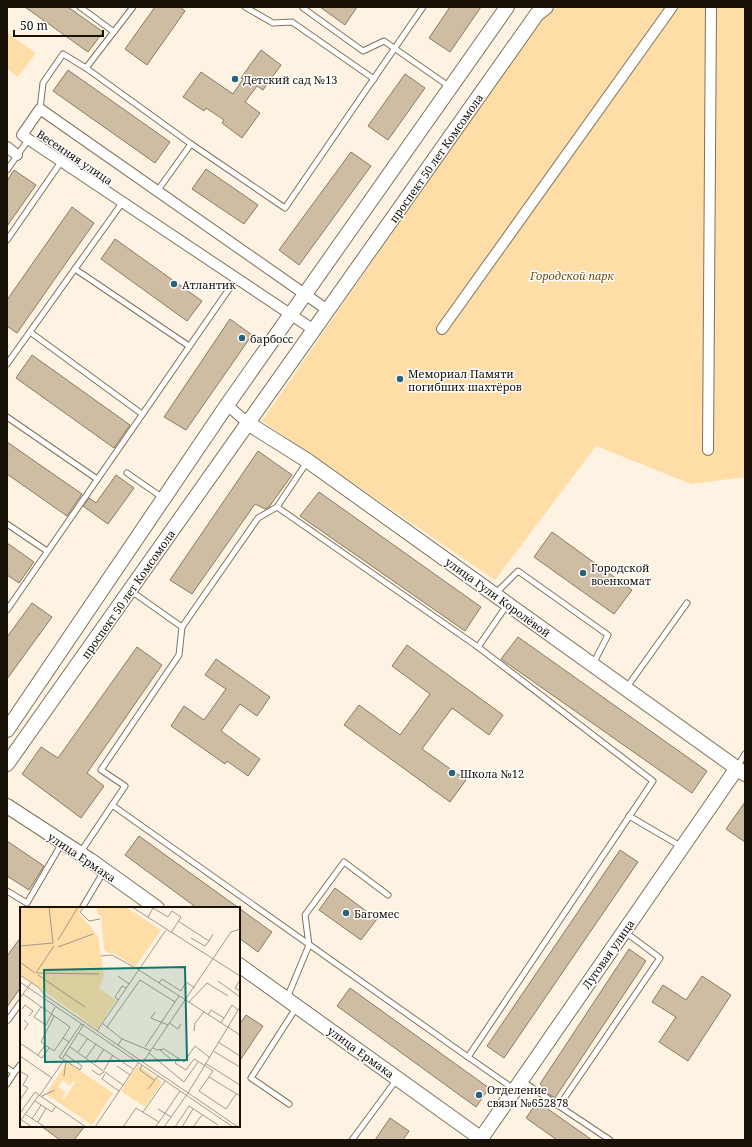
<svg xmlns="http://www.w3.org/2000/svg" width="752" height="1147" font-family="'Noto Serif',serif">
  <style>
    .green { fill: #fedda7 }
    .building { fill: #cebda3; stroke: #897a62 }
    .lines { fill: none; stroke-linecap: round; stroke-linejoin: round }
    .lane-casing { stroke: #81725a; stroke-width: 7 }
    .street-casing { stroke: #81725a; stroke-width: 12 }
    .secondary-casing { stroke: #81725a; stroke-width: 16 }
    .lane { stroke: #fff; stroke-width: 5 }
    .street { stroke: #fff; stroke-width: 10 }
    .secondary { stroke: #fff; stroke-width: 14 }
    .poi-dot { fill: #28637b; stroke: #fff; stroke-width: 1.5 }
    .labels { text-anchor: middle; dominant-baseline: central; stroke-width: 3; stroke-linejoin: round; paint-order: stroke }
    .poi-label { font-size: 11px; fill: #171108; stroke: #fff; text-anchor: start }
    .street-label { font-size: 11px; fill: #171108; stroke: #fff }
    .park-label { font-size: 11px; font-style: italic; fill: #6b4b06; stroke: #fff }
    .inset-road { fill: none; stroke: #a2998b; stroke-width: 1 }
    .view { fill: #0f766e; fill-opacity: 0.15; stroke: #0f766e; stroke-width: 2 }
    .inset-edge { fill: none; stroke: #171108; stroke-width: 2 }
  </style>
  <rect width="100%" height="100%" fill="#fef3e3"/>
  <g class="green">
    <path d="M557,7h188v470l-54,7 -95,-38 -101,134 -233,-159 277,-400z"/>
    <path d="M7,33l29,20 -18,24 -11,-8z"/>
  </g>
  <g class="building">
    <path d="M25,7h43l35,25 -15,20z"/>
    <path d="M155,7h25l5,4 -38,54 -22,-16z"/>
    <path d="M320,7h37l-12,18z"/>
    <path d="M450,7h31l-31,45 -21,-14z"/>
    <path d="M261,50l20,15 -18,25 -6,-4 -12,16 15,11 -18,25 -20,-15 2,-3 -18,-12 -2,3 -21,-14 18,-25 32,22 10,-15 -2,-1z"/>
    <path d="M68,70l102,72 -15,21 -102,-72z"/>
    <path d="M405,74l20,14 -37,52 -20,-14z"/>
    <path d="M351,152l20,14 -72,99 -20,-15z"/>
    <path d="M206,169l52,36 -14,19 -52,-35z"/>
    <path d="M14,170l22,15 -29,41v-45z"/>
    <path d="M72,207l22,16 -77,110 -10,-7v-26z"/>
    <path d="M115,239l87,62 -15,20 -86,-62z"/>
    <path d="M230,319l22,16 -66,95 -22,-13z"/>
    <path d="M32,355l98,70 -16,23 -98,-70z"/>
    <path d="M7,442l75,52 -15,22 -60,-42z"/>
    <path d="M258,451l34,24 -23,32 -4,2 -10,-5 -63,90 -22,-14z"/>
    <path d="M116,475l18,13 -26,36 -25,-18 6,-8 7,5z"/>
    <path d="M319,492l162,115 -16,24 -165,-115z"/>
    <path d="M552,532l80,58 -18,24 -80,-57z"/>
    <path d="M7,543l27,19 -15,21 -12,-8z"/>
    <path d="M32,603l20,14 -45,62v-42z"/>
    <path d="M518,637l189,134 -15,22 -191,-134z"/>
    <path d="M407,645l96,70 -14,20 -37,-27 -30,41 44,31 -16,22 -106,-77 15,-20 41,30 30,-41 -38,-28z"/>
    <path d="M137,647l25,18 -75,108 17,13 -23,32 -59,-44 19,-27 17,11z"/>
    <path d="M216,659l54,38 -13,19 -17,-12 -19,27 39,28 -12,17 -21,-15 -2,3 -54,-38 13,-20 20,14 22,-31 -21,-14z"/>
    <path d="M745,802v40l-19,-13z"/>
    <path d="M139,836l133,96 -14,20 -19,-14v-30h-42l-72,-53z"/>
    <path d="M7,841l37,25 -15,24 -22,-14z"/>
    <path d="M620,850l18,12 -134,196 -17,-12z"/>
    <path d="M335,888l42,31 -16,21 -42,-30z"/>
    <path d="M21,937v50l-14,20v-51z"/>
    <path d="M629,949l17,12 -91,137 -11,-7 2,-2 -6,-5z"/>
    <path d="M702,976l29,19 -43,66 -29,-19 17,-25 -24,-15 11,-17 23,15z"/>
    <path d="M350,988l139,100 -13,19 -139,-101z"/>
    <path d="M246,1015l17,11 -24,36v-37z"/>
    <path d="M540,1098l10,7 -2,4 44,31h-35l-31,-22z"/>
    <path d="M390,1118l19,13 -6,9h-28z"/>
    <path d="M41,1126h44l-11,14h-14z"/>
  </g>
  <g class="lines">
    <defs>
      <g id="lane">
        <path d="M80,7l34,25"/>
        <path d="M133,7l-47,61 105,76 -33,46"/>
        <path d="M245,7l28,16 19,-1 82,57"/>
        <path d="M304,7l-1,1 60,43 21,-10 66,46"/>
        <path d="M40,109l3,-26 20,-29 23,14"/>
        <path d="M191,144l94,64 138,-201"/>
        <path d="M7,170l21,-30"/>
        <path d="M7,240l54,-78"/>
        <path d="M75,269l114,77"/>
        <path d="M30,332l112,82"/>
        <path d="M7,364l115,-161"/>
        <path d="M7,417l90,62"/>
        <path d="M307,462l-30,45 201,140 175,134 -185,276 46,32"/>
        <path d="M127,473l36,25"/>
        <path d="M7,524l40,27"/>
        <path d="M131,591l51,36 76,-109 19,-11"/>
        <path d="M495,594l23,-23 90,64 -15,29"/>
        <path d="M7,610l229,-331"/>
        <path d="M478,647l29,-42"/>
        <path d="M627,687l60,-84"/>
        <path d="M737,767l8,-13"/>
        <path d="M112,805l356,252"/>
        <path d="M629,816l53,31"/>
        <path d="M80,853l45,-67 -24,-16 78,-115 3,-28"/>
        <path d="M7,891l20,12 35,-60"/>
        <path d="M82,908l22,-37"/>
        <path d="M287,998l22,-53 -4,-30 39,-53 44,33"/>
        <path d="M8,1020l13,-18"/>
        <path d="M7,1068l7,5 -7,11"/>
        <path d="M14,1073l7,-9"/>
        <path d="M522,1081l37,25"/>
        <path d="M289,1104l-38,-26 45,-70"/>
        <path d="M352,1140l45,-61"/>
        <path d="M610,1140l-51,-34 101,-148 -35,-26"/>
      </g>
      <g id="street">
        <path d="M7,147l10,8"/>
        <path d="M442,329l230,-322"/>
        <path d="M314,330l-292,-195 18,-26 289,202"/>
        <path d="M227,405l22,19"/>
        <path d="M708,450l3,-443"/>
      </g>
      <g id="secondary">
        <path d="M249,424l59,37 437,313"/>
        <path d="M7,730l220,-325 280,-398"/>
        <path d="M7,764l530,-750 9,-7"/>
        <path d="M7,806l83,54 67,48"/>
        <path d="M239,965l244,175"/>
        <path d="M480,1140l257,-372"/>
      </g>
    </defs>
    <use href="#lane" class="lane-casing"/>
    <use href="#street" class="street-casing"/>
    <use href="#secondary" class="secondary-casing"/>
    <use href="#lane" class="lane"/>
    <use href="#street" class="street"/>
    <use href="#secondary" class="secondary"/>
  </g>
  <g class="poi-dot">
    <circle cx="235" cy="79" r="4"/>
    <circle cx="174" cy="284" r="4"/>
    <circle cx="242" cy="338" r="4"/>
    <circle cx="400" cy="379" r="4"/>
    <circle cx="583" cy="573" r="4"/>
    <circle cx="452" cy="773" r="4"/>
    <circle cx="346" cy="913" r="4"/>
    <circle cx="479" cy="1095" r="4"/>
  </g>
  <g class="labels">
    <g class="poi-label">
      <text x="243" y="79">Детский сад №13</text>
      <text x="182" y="284">Атлантик</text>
      <text x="250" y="338">барбосс</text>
      <text x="408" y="373">Мемориал Памяти<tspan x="408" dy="13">погибших шахтёров</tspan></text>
      <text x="591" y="567">Городской<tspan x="591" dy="13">военкомат</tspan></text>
      <text x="460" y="773">Школа №12</text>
      <text x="354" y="913">Багомес</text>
      <text x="487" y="1089">Отделение<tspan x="487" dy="13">связи №652878</tspan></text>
    </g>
    <g class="street-label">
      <text transform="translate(75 157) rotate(34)">Весенняя улица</text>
      <text transform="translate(436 158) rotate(-55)">проспект 50 лет Комсомола</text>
      <text transform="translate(128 594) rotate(-55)">проспект 50 лет Комсомола</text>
      <text transform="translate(498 597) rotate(36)">улица Гули Королёвой</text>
      <text transform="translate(82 857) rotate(34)">улица Ермака</text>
      <text transform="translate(608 954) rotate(-55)">Луговая улица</text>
      <text transform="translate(361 1052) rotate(36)">улица Ермака</text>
    </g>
    <g class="park-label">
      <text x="572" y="275">Городской парк</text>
    </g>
  </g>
  <g transform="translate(20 907)">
    <rect width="220" height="220" fill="#fef3e3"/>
    <path d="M20,0h42l-3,6 19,23 6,40 -5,12 17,12 -19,29 -77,-55v-65zM106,0l35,23 -26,37 -23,-15 -1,2 -7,-4 -3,-35h-3l-1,-7zM47,155l46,31 -21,32 -46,-31zM43,173l7,6 3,-5 3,1 -12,17 -2,-1 4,-6 -8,-5zM118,158l24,17 -17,25 -24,-16z" fill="#fedda7" fill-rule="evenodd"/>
    <path class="inset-road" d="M29,0l4,36M64,0l-4,5 9,9 11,-2M112,0l108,69M133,1l15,9 4,-6 9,6 -10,16M128,10l5,-9 -3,-1M158,14l31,20 4,-7M171,31l14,8 4,-5M38,33l20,-33M0,39l33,-3M38,40l35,-13M81,49l11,-1 27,15 101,65M0,55l15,11M16,66l18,-27M17,66l62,1M0,68l18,12 8,9 192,131M18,68l47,32M98,69l11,8M220,73l-5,8 5,3M198,74l22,16M0,75l213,145M139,76l3,-4 19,12 5,-9 9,6M3,87l47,33 -7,11M0,91l11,-15M98,93l-3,-3 7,-11 4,2M169,95l18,-19 21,13M21,100l-7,10 12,8 9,-18M2,102l3,-4 8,6 -4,5M135,105l-4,6 17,7M188,108l3,-5 13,8 -3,5M204,111l8,-13 6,5M4,113l4,4 -4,6M82,116l5,4 33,-47 35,22 4,-6M149,116l9,6 3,-5M61,117l-22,33 3,2 22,-35M87,120l15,12 -4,6M77,124l69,-101M174,124l1,-8 9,-11M59,126l54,36M102,132l29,12M198,135l22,14M0,136l22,15 7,-10M25,138l-4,-3 13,-26M50,140l53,38M125,140l30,-45M133,141l4,2 7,-1 14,9M140,143l11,9M193,144l27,16M58,145l10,-14M129,146l35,29 14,-20M18,148l7,-10 9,6 9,-13 6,4M0,149l32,22M66,151l10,-14M43,152l17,11 2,-4 -17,-12M123,155l88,-130 9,-3M75,156l9,-14M185,156l35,22M122,158l-2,5 14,10M184,158l-10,-6 -8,11 -11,-7 3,-5 6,4 11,-16 14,11M184,158l9,6 -14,20 27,18 10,-15M97,159l13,9M72,163l7,5 5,-3M84,163l9,-15M0,164l8,5 -5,9 5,3 -8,12M85,167l-3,5 17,12M44,169l2,-15M189,170l31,19M128,182l10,-13M19,188l47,32M20,188l24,-35M22,189l13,-6M15,194l17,11 4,-6M138,202l13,8M123,205l22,-31M0,206l15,-21 4,3 -18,25M5,207l20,13M0,212l12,8M12,212l9,-14M18,215l8,-14M139,215l21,-31M75,220l43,-64M103,220l13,-19 23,14 -4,5M144,220l24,-34 52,-86M155,220l14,-21 29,19M162,220l11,-18M173,220l9,-12"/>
    <path class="view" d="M165,60l2,93 -142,2 -1,-92z"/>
    <rect width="220" height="220" class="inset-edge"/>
  </g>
  <rect width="752" height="1147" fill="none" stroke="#171108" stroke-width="16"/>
  <path d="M14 30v6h89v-6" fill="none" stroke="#171108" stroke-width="2"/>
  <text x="20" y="30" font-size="12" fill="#171108" stroke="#ffffff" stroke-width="3" paint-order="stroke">50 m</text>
</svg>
